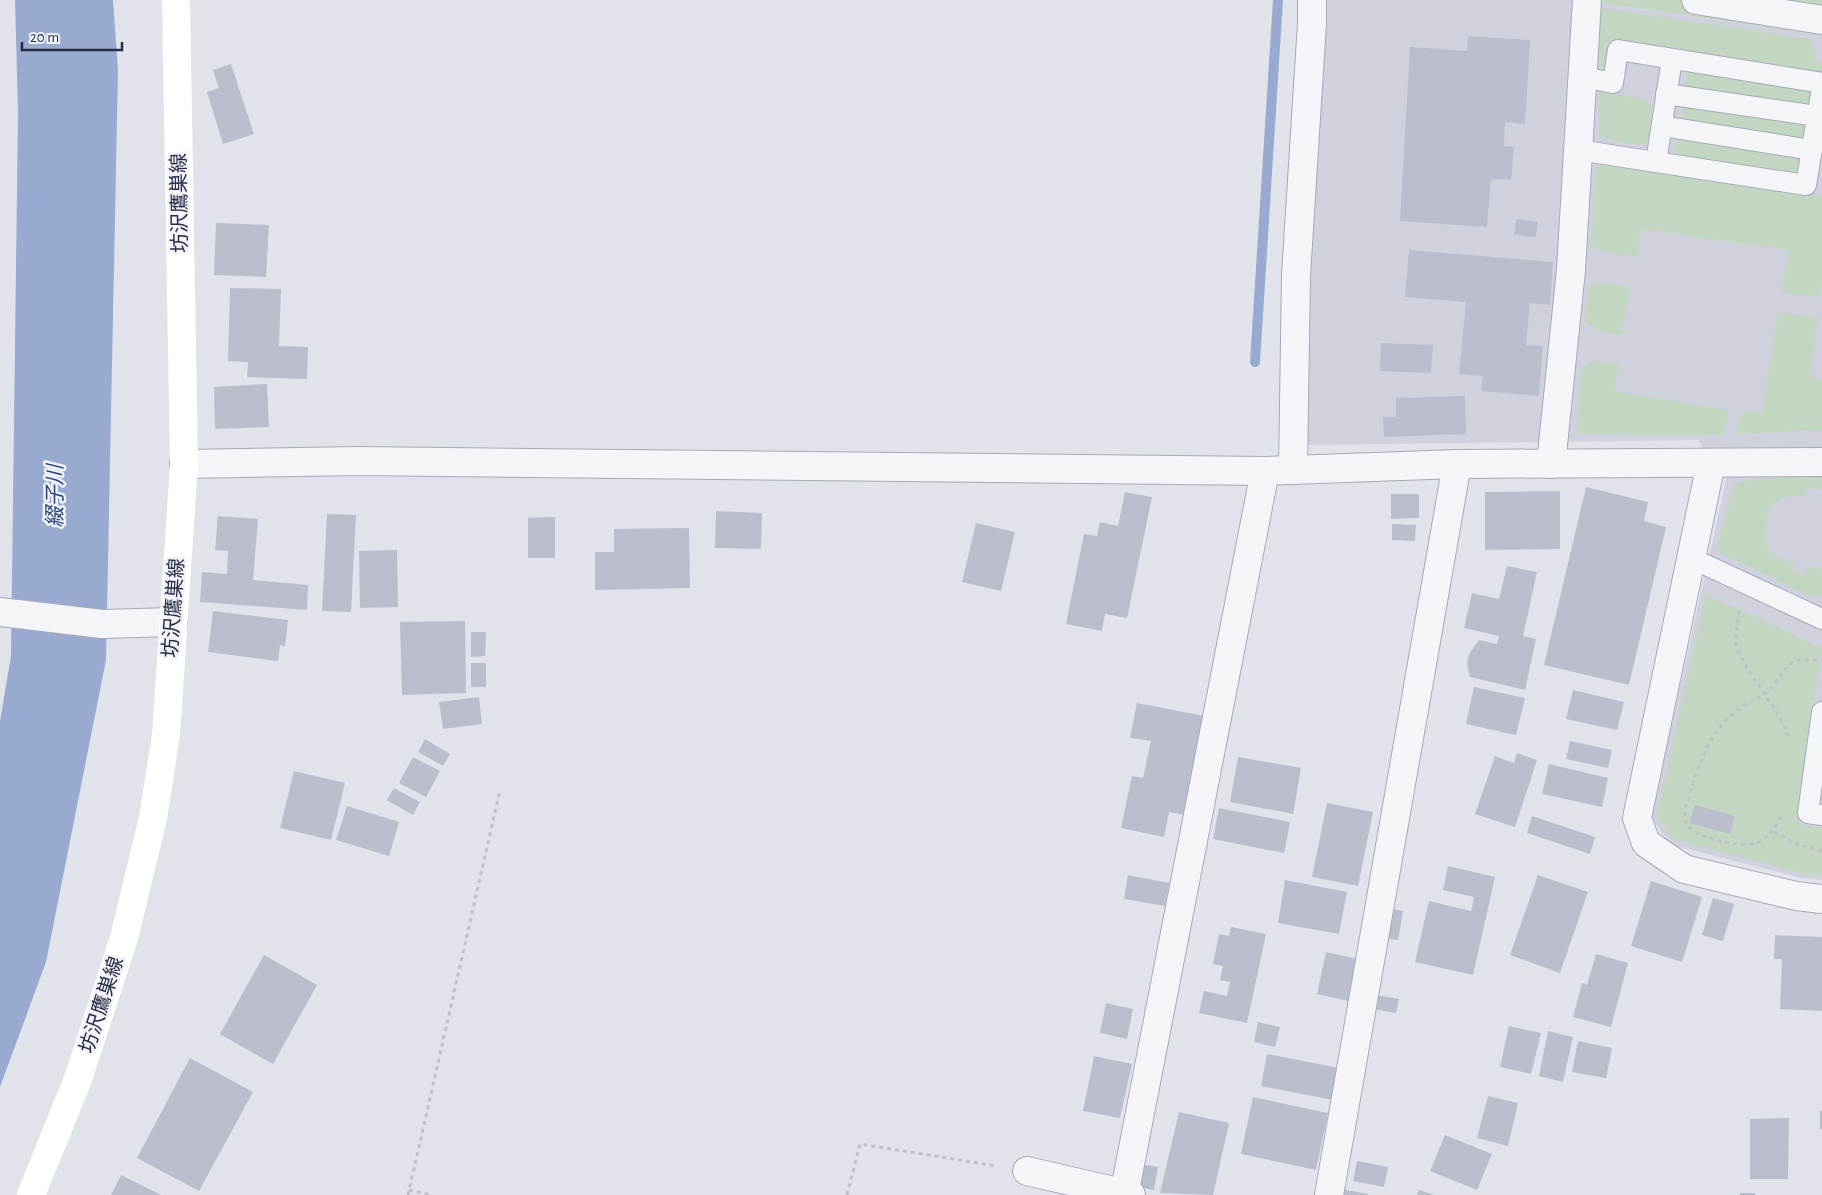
<svg xmlns="http://www.w3.org/2000/svg" width="1822" height="1195" font-family="'Alegreya Sans','Noto Sans JP',sans-serif">
  <style>
    .built { fill: #cfd2dd }
    .green { fill: #c3d6c1 }
    .water { fill: #98aacf }
    .lines { fill: none; stroke-linecap: round; stroke-linejoin: round }
    .stream { stroke: #98aacf; stroke-width: 10 }
    .building { fill: #babecc }
    .service-casing { stroke: #a5a9b6; stroke-width: 22 }
    .minor-casing { stroke: #a5a9b6; stroke-width: 30 }
    .tertiary-casing { stroke: #a5a9b6; stroke-width: 30 }
    .path { stroke: #bfc1ca; stroke-width: 3; stroke-dasharray: 4 4; stroke-linecap: butt }
    .service { stroke: #f4f5f9; stroke-width: 20 }
    .minor { stroke: #f4f5f9; stroke-width: 28 }
    .tertiary { stroke: #f4f5f9; stroke-width: 28 }
    .secondary { stroke: #fff; stroke-width: 28 }
    .labels { text-anchor: middle; dominant-baseline: central; stroke-width: 5; stroke-linejoin: round; paint-order: stroke }
    .street-label { font-size: 20px; fill: #272d45; stroke: #f1f3f8 }
    .water-label { font-size: 21px; font-style: italic; fill: #2c447e; stroke: #f1f3f8 }
  </style>
  <rect width="100%" height="100%" fill="#e1e3eb"/>
  <path class="built" d="M1327,0h253l242,35v845l-20,-2 -131,-33 -20,-27 75,-337 -28,-41 -390,5 1,-153z"/>
  <g class="green">
    <path d="M1580,0h242v35z"/>
    <path d="M1600,8l210,31 6,20 6,6v12l-210,-33 -5,24 -8,-1z"/>
    <path d="M1688,68l127,19 -3,20 -127,-20z"/>
    <path d="M1599,91l47,9 6,6 -2,29 -3,8 -8,2 -40,-8z"/>
    <path d="M1684,103l126,20 -3,20 -127,-20z"/>
    <path d="M1677,139l127,19 -3,20 -127,-20z"/>
    <path d="M1597,160l225,36v87l-2,14 -39,-5 8,-42 -148,-21 -4,28 -39,-7 -8,-4z"/>
    <path d="M1597,283l33,4 -8,48 -23,-4 -14,-9 3,-35z"/>
    <path d="M1778,312l40,6 -9,59 13,3v50l-86,4 5,-23 21,2z"/>
    <path d="M1595,361l23,3 -3,27 114,19 -6,25 -146,-1 4,-61 4,-7z"/>
    <path d="M1822,473v27h-2l2,-11 -16,-1 -1,8h-17l-15,7c-13,30 -15,50 21,60l-2,8 14,4 1,-9 15,3v24l-5,4 -8,-1 -87,-42 -5,-6 17,-63 7,-4z"/>
    <path d="M1706,594l116,54 -26,170 7,7 19,3v47l-21,-2 -128,-34 -16,-23z"/>
  </g>
  <path class="water" d="M15,0h98l5,70 -12,590 -60,302 -46,125v-366l11,-65 7,-544z"/>
  <g class="lines">
    <path class="stream" d="M1255,362l23,-362"/>
  </g>
  <g class="building">
    <path d="M1468,36l62,4 -5,84 -20,-2 -1,24 10,1 -3,33 -20,-1 -4,48 -87,-6 10,-174 57,4z"/>
    <path d="M231,64l23,70 -31,10 -16,-52 12,-4 -6,-18z"/>
    <path d="M1516,219l22,3 -2,15 -22,-2z"/>
    <path d="M216,223l53,2 -3,52 -52,-2z"/>
    <path d="M1409,250l144,12 -3,43 -20,-2 -4,42 17,1 -4,50 -58,-5 2,-15 -24,-2 7,-72 -61,-5z"/>
    <path d="M230,288l51,1 -2,57 29,1 -1,32 -60,-2 1,-15 -20,-1z"/>
    <path d="M1381,343l52,2 -2,28 -51,-2z"/>
    <path d="M267,384l2,43 -54,2 -1,-42z"/>
    <path d="M1465,396l1,38 -82,3 -1,-20h13v-19z"/>
    <path d="M1586,487l62,15 -4,19 22,6 -37,158 -85,-20z"/>
    <path d="M1560,491v58l-75,1v-58z"/>
    <path d="M1125,492l27,5 -25,121 -22,-4 -3,17 -36,-7 18,-90 13,2 3,-14 18,4z"/>
    <path d="M1391,494h28v24l-28,1z"/>
    <path d="M716,511l46,2 -1,36 -46,-1z"/>
    <path d="M327,514l29,1 -5,97 -29,-1z"/>
    <path d="M218,516l40,3 -5,61 55,5 -1,25 -107,-8 2,-30 25,2 1,-23 -13,-1z"/>
    <path d="M555,517v41h-27v-40z"/>
    <path d="M976,523l39,9 -14,59 -39,-9z"/>
    <path d="M1392,524l24,1 -1,16 -23,-1z"/>
    <path d="M689,528l1,60 -95,2v-38h19v-23z"/>
    <path d="M397,550l1,57 -38,1 -1,-57z"/>
    <path d="M1507,566l30,6 -14,64 13,3 -11,51 -55,-13 -3,-13 2,-10 10,-14 18,4 2,-8 -35,-8 8,-35 27,6z"/>
    <path d="M213,611l75,9 -3,26 -5,-1 -2,16 -70,-9z"/>
    <path d="M465,621l1,72 -64,2 -2,-73z"/>
    <path d="M471,632h15l-1,24 -14,1z"/>
    <rect x="471" y="663" width="15" height="24"/>
    <path d="M1474,687l51,11 -9,37 -50,-11z"/>
    <path d="M1573,690l51,12 -7,28 -51,-11z"/>
    <path d="M479,697l3,27 -39,5 -4,-27z"/>
    <path d="M1137,703l73,14 -20,99 -21,-4 -5,25 -43,-9 11,-52 11,2 8,-37 -21,-3z"/>
    <path d="M425,739l25,15 -7,12 -25,-14z"/>
    <path d="M1570,741l42,9 -4,18 -42,-9z"/>
    <path d="M1517,753l20,7 -22,67 -40,-13 20,-58 19,7z"/>
    <path d="M413,757l27,14 -14,26 -27,-14z"/>
    <path d="M1238,757l63,11 -8,46 -63,-12z"/>
    <path d="M1549,764l59,14 -6,29 -60,-13z"/>
    <path d="M294,771l51,12 -14,57 -51,-12z"/>
    <path d="M394,788l26,14 -7,13 -26,-15z"/>
    <path d="M1327,803l46,9 -15,74 -46,-9z"/>
    <path d="M1695,805l40,11 -5,18 -41,-11z"/>
    <path d="M347,806l52,16 -10,34 -53,-16z"/>
    <path d="M1219,808l71,14 -6,31 -71,-14z"/>
    <path d="M1532,816l63,21 -5,17 -63,-21z"/>
    <path d="M1448,866l47,11 -22,98 -58,-13 14,-61 42,10 3,-14 -31,-7z"/>
    <path d="M1128,875l41,8 -4,23 -41,-7z"/>
    <path d="M1538,875l50,17 -28,81 -50,-18z"/>
    <path d="M1285,880l62,12 -8,42 -61,-11z"/>
    <path d="M1651,881l51,16 -20,65 -51,-16z"/>
    <path d="M1713,898l21,6 -11,37 -21,-6z"/>
    <path d="M1387,908l16,3 -5,29 -16,-2z"/>
    <path d="M1231,927l35,7 -19,89 -48,-10 5,-22 23,5 3,-14 -10,-2 3,-14 -10,-2 6,-30 10,2z"/>
    <path d="M1775,935l47,2v74l-42,-2 2,-50h-8z"/>
    <path d="M1326,952l31,7 -9,42 -31,-7z"/>
    <path d="M1596,954l32,9 -17,64 -38,-10 9,-34 5,2z"/>
    <path d="M264,955l53,30 -44,79 -53,-30z"/>
    <path d="M1376,995l23,4 -3,14 -23,-4z"/>
    <path d="M1106,1003l27,6 -6,30 -27,-6z"/>
    <path d="M1258,1022l22,5 -5,20 -21,-5z"/>
    <path d="M1509,1026l32,7 -10,41 -31,-7z"/>
    <path d="M1548,1031l25,6 -10,45 -24,-6z"/>
    <path d="M1578,1041l34,7 -6,30 -34,-6z"/>
    <path d="M1267,1054l72,14 -6,32 -72,-14z"/>
    <path d="M1094,1056l38,8 -12,54 -37,-7z"/>
    <path d="M190,1058l63,34 -54,99 -62,-33z"/>
    <path d="M1488,1096l30,7 -10,43 -31,-8z"/>
    <path d="M1253,1097l75,16 -12,57 -75,-16z"/>
    <rect x="1820" y="1111" width="2" height="18"/>
    <path d="M1179,1112l50,11 -16,72 -53,-2z"/>
    <path d="M1789,1118l-1,61h-38v-60z"/>
    <path d="M1445,1135l47,19 -15,36 -47,-19z"/>
    <path d="M1357,1161l31,6 -4,20 -31,-6z"/>
    <path d="M1140,1164l18,3 -4,23 -18,-3z"/>
    <path d="M121,1175l40,20h-50z"/>
    <path d="M1334,1188l34,6v1h-35z"/>
    <path d="M1419,1190l15,5h-17z"/>
    <rect x="1740" y="1193" width="15" height="2"/>
  </g>
  <g class="lines">
    <defs>
      <g id="service">
        <path d="M1583,77l30,6 5,-33 204,33"/>
        <path d="M1666,94l151,22"/>
        <path d="M1662,126l150,24"/>
        <path d="M1578,150l228,35 16,-97"/>
        <path d="M1656,162l16,-103"/>
        <path d="M1691,558l131,61"/>
        <path d="M1822,712l-14,101 14,2"/>
      </g>
      <g id="minor">
        <path d="M1696,0l126,20"/>
        <path d="M1711,463l-74,355 9,25 38,26 112,27 26,3"/>
        <path d="M1551,464l20,-194 16,-270"/>
        <path d="M1293,470l3,-195 16,-252v-23"/>
        <path d="M0,612l102,12 71,-2"/>
        <path d="M1027,1171l104,24"/>
        <path d="M1124,1195l141,-724"/>
        <path d="M1329,1195l128,-731"/>
      </g>
      <path id="tertiary" d="M184,464l174,-3 907,10 192,-7 365,-2"/>
    </defs>
    <use href="#service" class="service-casing"/>
    <use href="#minor" class="minor-casing"/>
    <use href="#tertiary" class="tertiary-casing"/>
    <g class="path">
      <path d="M1739,611l-4,32 12,25 32,48 11,23"/>
      <path d="M1781,817c-6,12 -12,21 -25,26 -14,5 -65,-5 -70,-20 -4,-9 3,-24 5,-33 11,-35 22,-65 54,-85 6,-4 14,-6 20,-11 13,-9 18,-31 34,-34 7,-2 16,0 23,0"/>
      <path d="M1774,832l22,12 26,7"/>
      <path d="M409,1190l22,5"/>
      <path d="M408,1195l92,-405"/>
      <path d="M847,1195l13,-51 137,22"/>
    </g>
    <use href="#service" class="service"/>
    <use href="#minor" class="minor"/>
    <use href="#tertiary" class="tertiary"/>
    <path class="secondary" d="M31,1195l47,-116 46,-141 29,-120 13,-83 18,-271 -8,-464"/>
  </g>
  <g class="labels">
    <g class="street-label">
      <text transform="translate(180 203) rotate(-91)">坊沢鷹巣線</text>
      <text transform="translate(174 608) rotate(-86)">坊沢鷹巣線</text>
      <text transform="translate(102 1005) rotate(-72)">坊沢鷹巣線</text>
    </g>
    <g class="water-label">
      <text transform="translate(55 496) rotate(-90)">綴子川</text>
    </g>
  </g>
  <path d="M22 42v8h100v-8" fill="none" stroke="#272d45" stroke-width="2.5"/>
  <text x="30" y="42" font-size="15" fill="#272d45" stroke="#f1f3f8" stroke-width="4" paint-order="stroke">20 m</text>
</svg>
